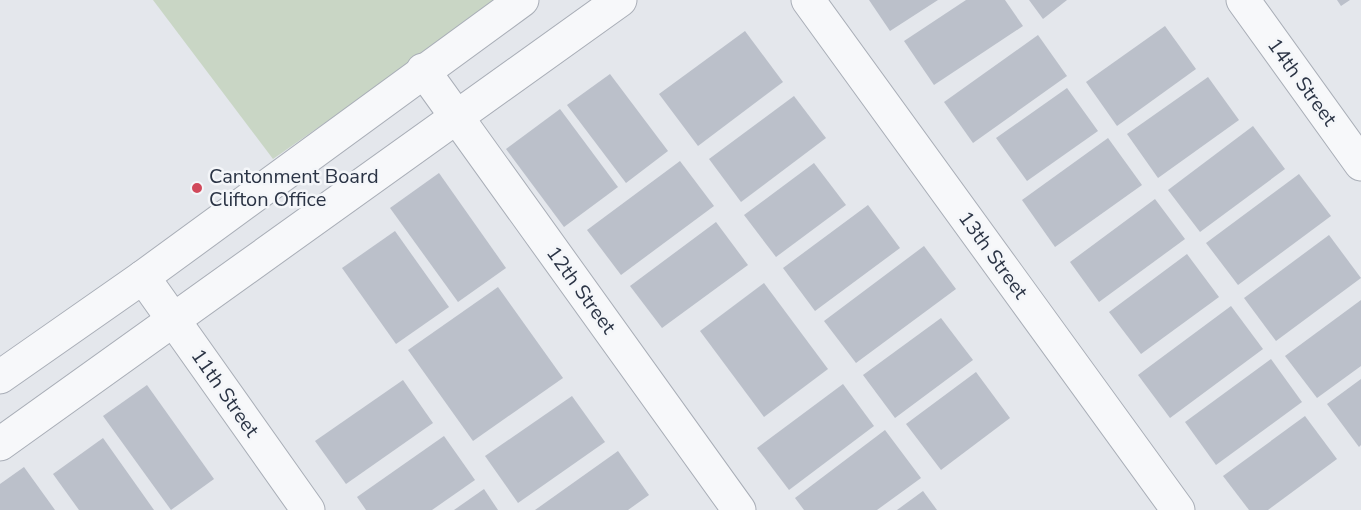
<svg xmlns="http://www.w3.org/2000/svg" width="1361" height="510" font-family="'Nunito Sans',sans-serif">
  <style>
    .green { fill: #c9d6c5 }
    .building { fill: #bbc0ca }
    .lines { fill: none; stroke-linecap: round; stroke-linejoin: round }
    .minor-casing { stroke: #a9aeb7; stroke-width: 35 }
    .minor { stroke: #f7f8fa; stroke-width: 33 }
    .poi-dot { fill: #d1495b; stroke: #f4f6f9; stroke-width: 2 }
    .labels { text-anchor: middle; dominant-baseline: central; stroke-width: 5; stroke-linejoin: round; paint-order: stroke }
    .street-label { font-size: 20px; fill: #2b3445; stroke: #f4f6f9 }
    .poi-label { font-size: 20px; fill: #2b3445; stroke: #f4f6f9; text-anchor: start }
  </style>
  <rect width="100%" height="100%" fill="#e4e7ec"/>
  <path class="green" d="M153,0h348l-228,159z"/>
  <g class="building">
    <path d="M869,0h69l-48,31z"/>
    <path d="M966,0h39l18,26 -89,59 -30,-44z"/>
    <path d="M1029,0h38l-24,19z"/>
    <path d="M1337,0h13l-9,6z"/>
    <path d="M1165,26l31,43 -79,57 -31,-44z"/>
    <path d="M745,31l38,51 -85,64 -39,-52z"/>
    <path d="M1038,35l29,41 -94,67 -29,-41z"/>
    <path d="M610,74l58,77 -42,32 -59,-78z"/>
    <path d="M1208,77l31,43 -81,58 -31,-44z"/>
    <path d="M1067,88l31,43 -71,50 -31,-43z"/>
    <path d="M794,96l32,42 -85,64 -32,-43z"/>
    <path d="M560,109l58,78 -54,40 -58,-78z"/>
    <path d="M1253,126l32,43 -85,63 -32,-42z"/>
    <path d="M1108,138l34,47 -87,62 -33,-47z"/>
    <path d="M680,161l34,45 -93,69 -34,-45z"/>
    <path d="M814,163l32,42 -70,52 -32,-42z"/>
    <path d="M439,173l67,95 -48,34 -68,-94z"/>
    <path d="M1299,174l32,42 -93,69 -32,-42z"/>
    <path d="M1155,199l30,40 -86,63 -29,-40z"/>
    <path d="M868,205l32,43 -85,63 -32,-43z"/>
    <path d="M716,222l32,43 -86,63 -32,-42z"/>
    <path d="M395,231l54,76 -53,37 -54,-76z"/>
    <path d="M1329,235l32,43 -85,63 -32,-43z"/>
    <path d="M924,246l32,43 -100,74 -32,-42z"/>
    <path d="M1187,254l32,43 -78,57 -32,-42z"/>
    <path d="M764,283l64,86 -64,48 -64,-86z"/>
    <path d="M498,287l65,91 -90,63 -65,-91z"/>
    <path d="M1361,300v66l-44,32 -32,-42z"/>
    <path d="M1231,306l32,43 -93,69 -32,-43z"/>
    <path d="M941,318l32,42 -78,58 -32,-43z"/>
    <path d="M1271,359l31,43 -86,63 -31,-43z"/>
    <path d="M976,372l34,46 -69,52 -35,-46z"/>
    <path d="M1361,379v66l-2,2 -32,-43z"/>
    <path d="M403,380l30,43 -87,61 -31,-43z"/>
    <path d="M843,384l31,42 -85,64 -32,-42z"/>
    <path d="M147,385l67,94 -43,31 -68,-94z"/>
    <path d="M572,396l33,46 -87,61 -33,-47z"/>
    <path d="M1305,416l32,43 -69,51h-19l-26,-34z"/>
    <path d="M885,430l36,48 -44,32h-73l-9,-12z"/>
    <path d="M444,436l31,44 -43,30h-66l-9,-13z"/>
    <path d="M103,438l51,72h-75l-26,-36z"/>
    <path d="M618,451l31,44 -21,15h-93z"/>
    <path d="M24,467l31,43h-55v-26z"/>
    <path d="M484,489l14,21h-44z"/>
    <path d="M923,491l14,19h-40z"/>
  </g>
  <g class="lines">
    <defs>
      <g id="minor">
        <path d="M808,0l370,510"/>
        <path d="M1243,0l118,164"/>
        <path d="M423,70l316,440"/>
        <path d="M143,277l165,233"/>
        <path d="M0,377l143,-100 379,-277"/>
        <path d="M0,444l620,-444"/>
      </g>
    </defs>
    <use href="#minor" class="minor-casing"/>
    <use href="#minor" class="minor"/>
  </g>
  <circle class="poi-dot" cx="197" cy="188" r="6"/>
  <g class="labels">
    <g class="street-label">
      <text transform="translate(1302 82) rotate(54)">14th Street</text>
      <text transform="translate(993 255) rotate(54)">13th Street</text>
      <text transform="translate(581 290) rotate(54)">12th Street</text>
      <text transform="translate(225 393) rotate(55)">11th Street</text>
    </g>
    <g class="poi-label">
      <text x="209" y="176">Cantonment Board<tspan x="209" dy="23">Clifton Office</tspan></text>
    </g>
  </g>
</svg>
